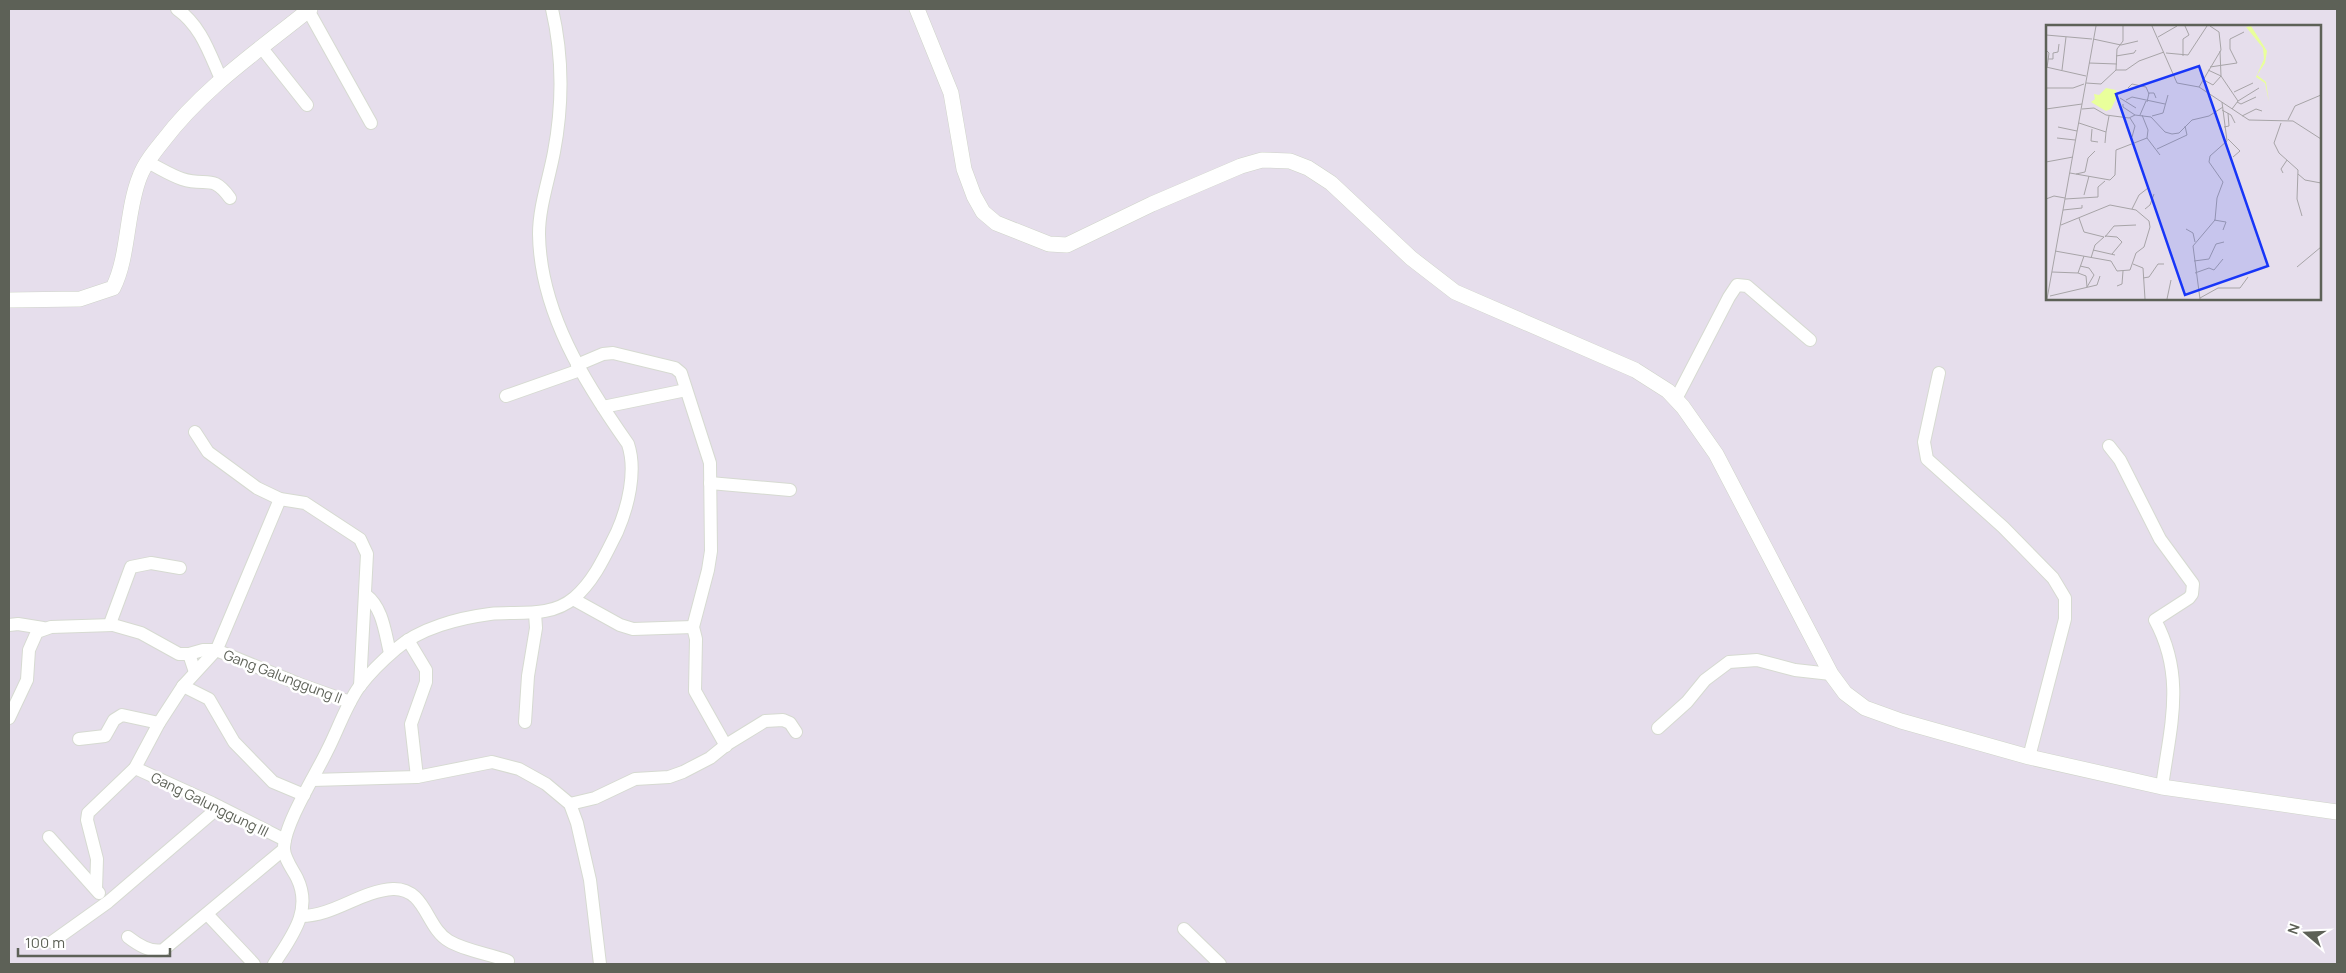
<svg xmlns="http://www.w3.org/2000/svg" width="2346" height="973" font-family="Manrope,sans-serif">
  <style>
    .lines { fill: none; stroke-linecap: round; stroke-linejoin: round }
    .street-casing { stroke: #d6dad1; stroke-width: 14 }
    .secondary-casing { stroke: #cfd4c9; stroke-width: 16 }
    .street { stroke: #fff; stroke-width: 12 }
    .secondary { stroke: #fff; stroke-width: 15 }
    .labels { text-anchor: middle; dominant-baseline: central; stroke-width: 5; stroke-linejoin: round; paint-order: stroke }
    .street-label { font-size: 14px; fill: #5d6157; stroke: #fff }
    .inset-road { fill: none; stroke: #a7a4a7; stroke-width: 1 }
    .view { fill: #1836f8; fill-opacity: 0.15; stroke: #1836f8; stroke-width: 2.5 }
    .inset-edge { fill: none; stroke: #5d6157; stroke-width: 2.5 }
  </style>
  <rect width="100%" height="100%" fill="#e6deec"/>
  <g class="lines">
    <defs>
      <g id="street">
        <path d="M177,9c24,17 32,43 44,70"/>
        <path d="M308,10l63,113"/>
        <path d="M261,47l46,58"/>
        <path d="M147,162c11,5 23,13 35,17 25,8 30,-6 48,19"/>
        <path d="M577,365l26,-11 10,-1 62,15 6,5 29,90 1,88 -3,19 -15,57 3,12 -1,52 31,55"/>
        <path d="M1939,373l-15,69 3,17 76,68 50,51 12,20v21l-36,138"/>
        <path d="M506,396l74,-26"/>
        <path d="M1676,399l53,-102 8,-12 10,1 63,54"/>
        <path d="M603,407l83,-17"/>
        <path d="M195,432l13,20 49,36 23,11 25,4 55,36 7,15 -7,132"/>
        <path d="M2109,446l11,14 40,79 33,45 -1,10 -3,4 -34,22c31,57 15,107 7,167"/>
        <path d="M710,483l80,7"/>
        <path d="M180,568l-29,-5 -20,4 -20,54 2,4 28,8 38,21h10l6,18"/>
        <path d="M366,595c17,13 19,38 24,58"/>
        <path d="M573,599l47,26 13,4 60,-2"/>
        <path d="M9,625l9,-1 25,4"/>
        <path d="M408,640l18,30v12l-15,42 6,53"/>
        <path d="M189,654l14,-4h13l83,34 51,18"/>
        <path d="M183,686l26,13 25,43 39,40 31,13"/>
        <path d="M9,718l18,-38 2,-30 8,-18 14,-5 62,-2"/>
        <path d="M525,722l3,-46 8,-48 -1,-15"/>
        <path d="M1658,728l29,-26 18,-22 24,-18 28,-2 38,10 36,4"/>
        <path d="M79,739l26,-3 9,-16 8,-5 37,8"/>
        <path d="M135,768l77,35 73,37"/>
        <path d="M312,780l105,-3 75,-15 27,7 27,15 24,20 7,19 13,57 10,84"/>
        <path d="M570,804l25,-6 40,-19 34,-2 14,-5 27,-14 16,-13 39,-24 18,-1 7,3 6,9"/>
        <path d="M49,837l50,56"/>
        <path d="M96,889l1,-30 -10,-39 1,-7 47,-45 24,-45 24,-37 34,-37 63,-150"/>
        <path d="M207,914l47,50"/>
        <path d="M301,916c33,0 59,-25 92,-27 33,-1 33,39 56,52 17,10 41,13 59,20"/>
        <path d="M1184,929l36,35"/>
        <path d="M128,937c9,7 23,16 35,13l120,-100"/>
        <path d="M52,942l56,-40 111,-95"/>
        <path d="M274,964c17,-27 39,-53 23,-86 -4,-8 -14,-21 -13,-31 1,-24 32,-73 43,-96 11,-21 18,-44 32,-64 10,-13 24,-27 37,-38 24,-21 63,-31 94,-35 29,-3 60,4 84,-16 20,-17 31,-42 43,-66 11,-25 20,-61 11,-88 -43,-61 -88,-132 -89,-210 0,-27 10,-55 15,-82 9,-48 9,-96 -2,-143"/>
      </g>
      <g id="secondary">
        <path d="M917,9l34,84 13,76 10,27 9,16 13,11 53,21 18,1 85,-41 89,-38 21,-6 28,1 18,7 23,15 80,75 44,34 180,78 33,21 15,16 33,47 115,220 14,19 20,15 36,13 128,36 133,30 175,25"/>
        <path d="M9,300l71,-1 33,-11c16,-31 13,-78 27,-112 5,-13 14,-24 23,-35 40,-53 95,-90 147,-132"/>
      </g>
    </defs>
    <use href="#street" class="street-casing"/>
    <use href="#secondary" class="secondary-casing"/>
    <use href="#street" class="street"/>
    <use href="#secondary" class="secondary"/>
  </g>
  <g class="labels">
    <g class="street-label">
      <text transform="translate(283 676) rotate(21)">Gang Galunggung II</text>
      <text transform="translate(210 804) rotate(26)">Gang Galunggung III</text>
    </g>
  </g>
  <g transform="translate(2046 25)">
    <rect width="275" height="275" fill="#e6deec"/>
    <path d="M205,1l16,25 -2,12 -8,12 9,7 3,20 -4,-19 -9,-6 8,-18 -1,-11 -17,-21zM60,63l10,2 1,7 -6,12 -5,2 -15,-9 4,-3 -1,-5 5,1z" fill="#e9ff9b"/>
    <path class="inset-road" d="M106,1l25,57 22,4 50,33 44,1 28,18M0,10l46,4M112,12l19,-11M47,14l28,6 17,-4M0,25l3,3 -2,15M120,28l22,2 19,-29M70,31l18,-3 2,-3M137,31v-17l6,-4 -4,-9M2,34h5v-6l5,-1 1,-8M43,38l28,1M0,42l40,9M164,42l27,-4 -7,-14v-10l14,-7M16,45l4,-33M70,45h10l13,-9 25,-9M162,45l13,6 -1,-25M158,55l9,5 8,-9 17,25 -6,8M40,58l15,1 15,-14 1,-21 6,-8v-15M153,62l22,-37 -2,-18 -9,-6M0,63h27l11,-4M82,63l4,-4 14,3 3,7M188,67l19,-9M74,73l16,10M80,75l6,-3 33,7M192,76l21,-13M101,77l2,-9h5l2,5M191,77l4,2 15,-7M77,79v3l12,8M0,84l36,-5M36,84l12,-1 12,7 23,3 6,-3 16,2 14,15 7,2 7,-1 13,-13 17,-4 14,-9M176,85l9,5 4,8M94,90l6,-14M106,91l11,-3 5,-18M196,91l14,-7 6,2M84,93l5,8 -3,11M242,95l7,-14 26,-11M33,98l27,9 -1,11M235,98l-7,20 5,10 19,17 -1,29 5,17M12,102l19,4M178,102l5,-1 -1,-13M46,104l-1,12 7,1M60,107l3,-16M11,113l18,2M101,113l13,17M182,114l12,12 -7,6M111,124l30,-14 -2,-9M0,137l27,-5M24,148l40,7 5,-5 1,-25 31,-12 1,-8 -6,-15M237,148l-2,-4 6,-9M30,149l9,-2 3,-14 7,-7M252,149l7,6 16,3M38,170l5,-19M0,174l8,-3 11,2M19,174l33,-2v-10l7,-6M86,184l7,-14 9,-7M99,184l5,-4 4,-11M17,185l19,-2v-3M33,193l5,14 20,5 -9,8 -4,13M168,195l12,2 -3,8M140,204l7,4 2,9M59,211l12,1 5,5 -10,12M59,212l9,-11 22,-1M47,225l22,5M9,226l56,10 6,10 13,-1 6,-17 8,-6 6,-20 -1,-6 -13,-11 -26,-5 -49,20M148,236l15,-2 7,-15 8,-2M87,239l10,4 2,31M34,241l9,2 5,7 -7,12M251,242l24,-20M6,247l26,1 6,-17M32,248l8,3 1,11M149,248l14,-5 5,2 9,-11M97,253l6,-1 9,-13h6M71,261l5,-2 1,-13M4,271l47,-11 3,-9M154,273l18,-10h22l8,-11M1,274l49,-273M121,274l4,-19M154,274l-7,-53 22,-26 2,-22 6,-16 -14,-20 1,-6 17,-15 -5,-39"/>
    <path class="view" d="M153,41l69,200 -83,29 -69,-201z"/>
    <rect width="275" height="275" class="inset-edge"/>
  </g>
  <rect width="2346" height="973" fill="none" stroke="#5d6157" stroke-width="20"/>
  <g transform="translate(2306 933) rotate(289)" stroke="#ffffff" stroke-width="4" paint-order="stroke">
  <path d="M0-4L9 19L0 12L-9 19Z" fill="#5d6157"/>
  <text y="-8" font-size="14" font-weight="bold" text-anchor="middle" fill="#5d6157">N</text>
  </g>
  <path d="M18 948v8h152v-8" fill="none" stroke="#5d6157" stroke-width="2.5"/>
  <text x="25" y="948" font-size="15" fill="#5d6157" stroke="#ffffff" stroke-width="4" paint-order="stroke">100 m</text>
</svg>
